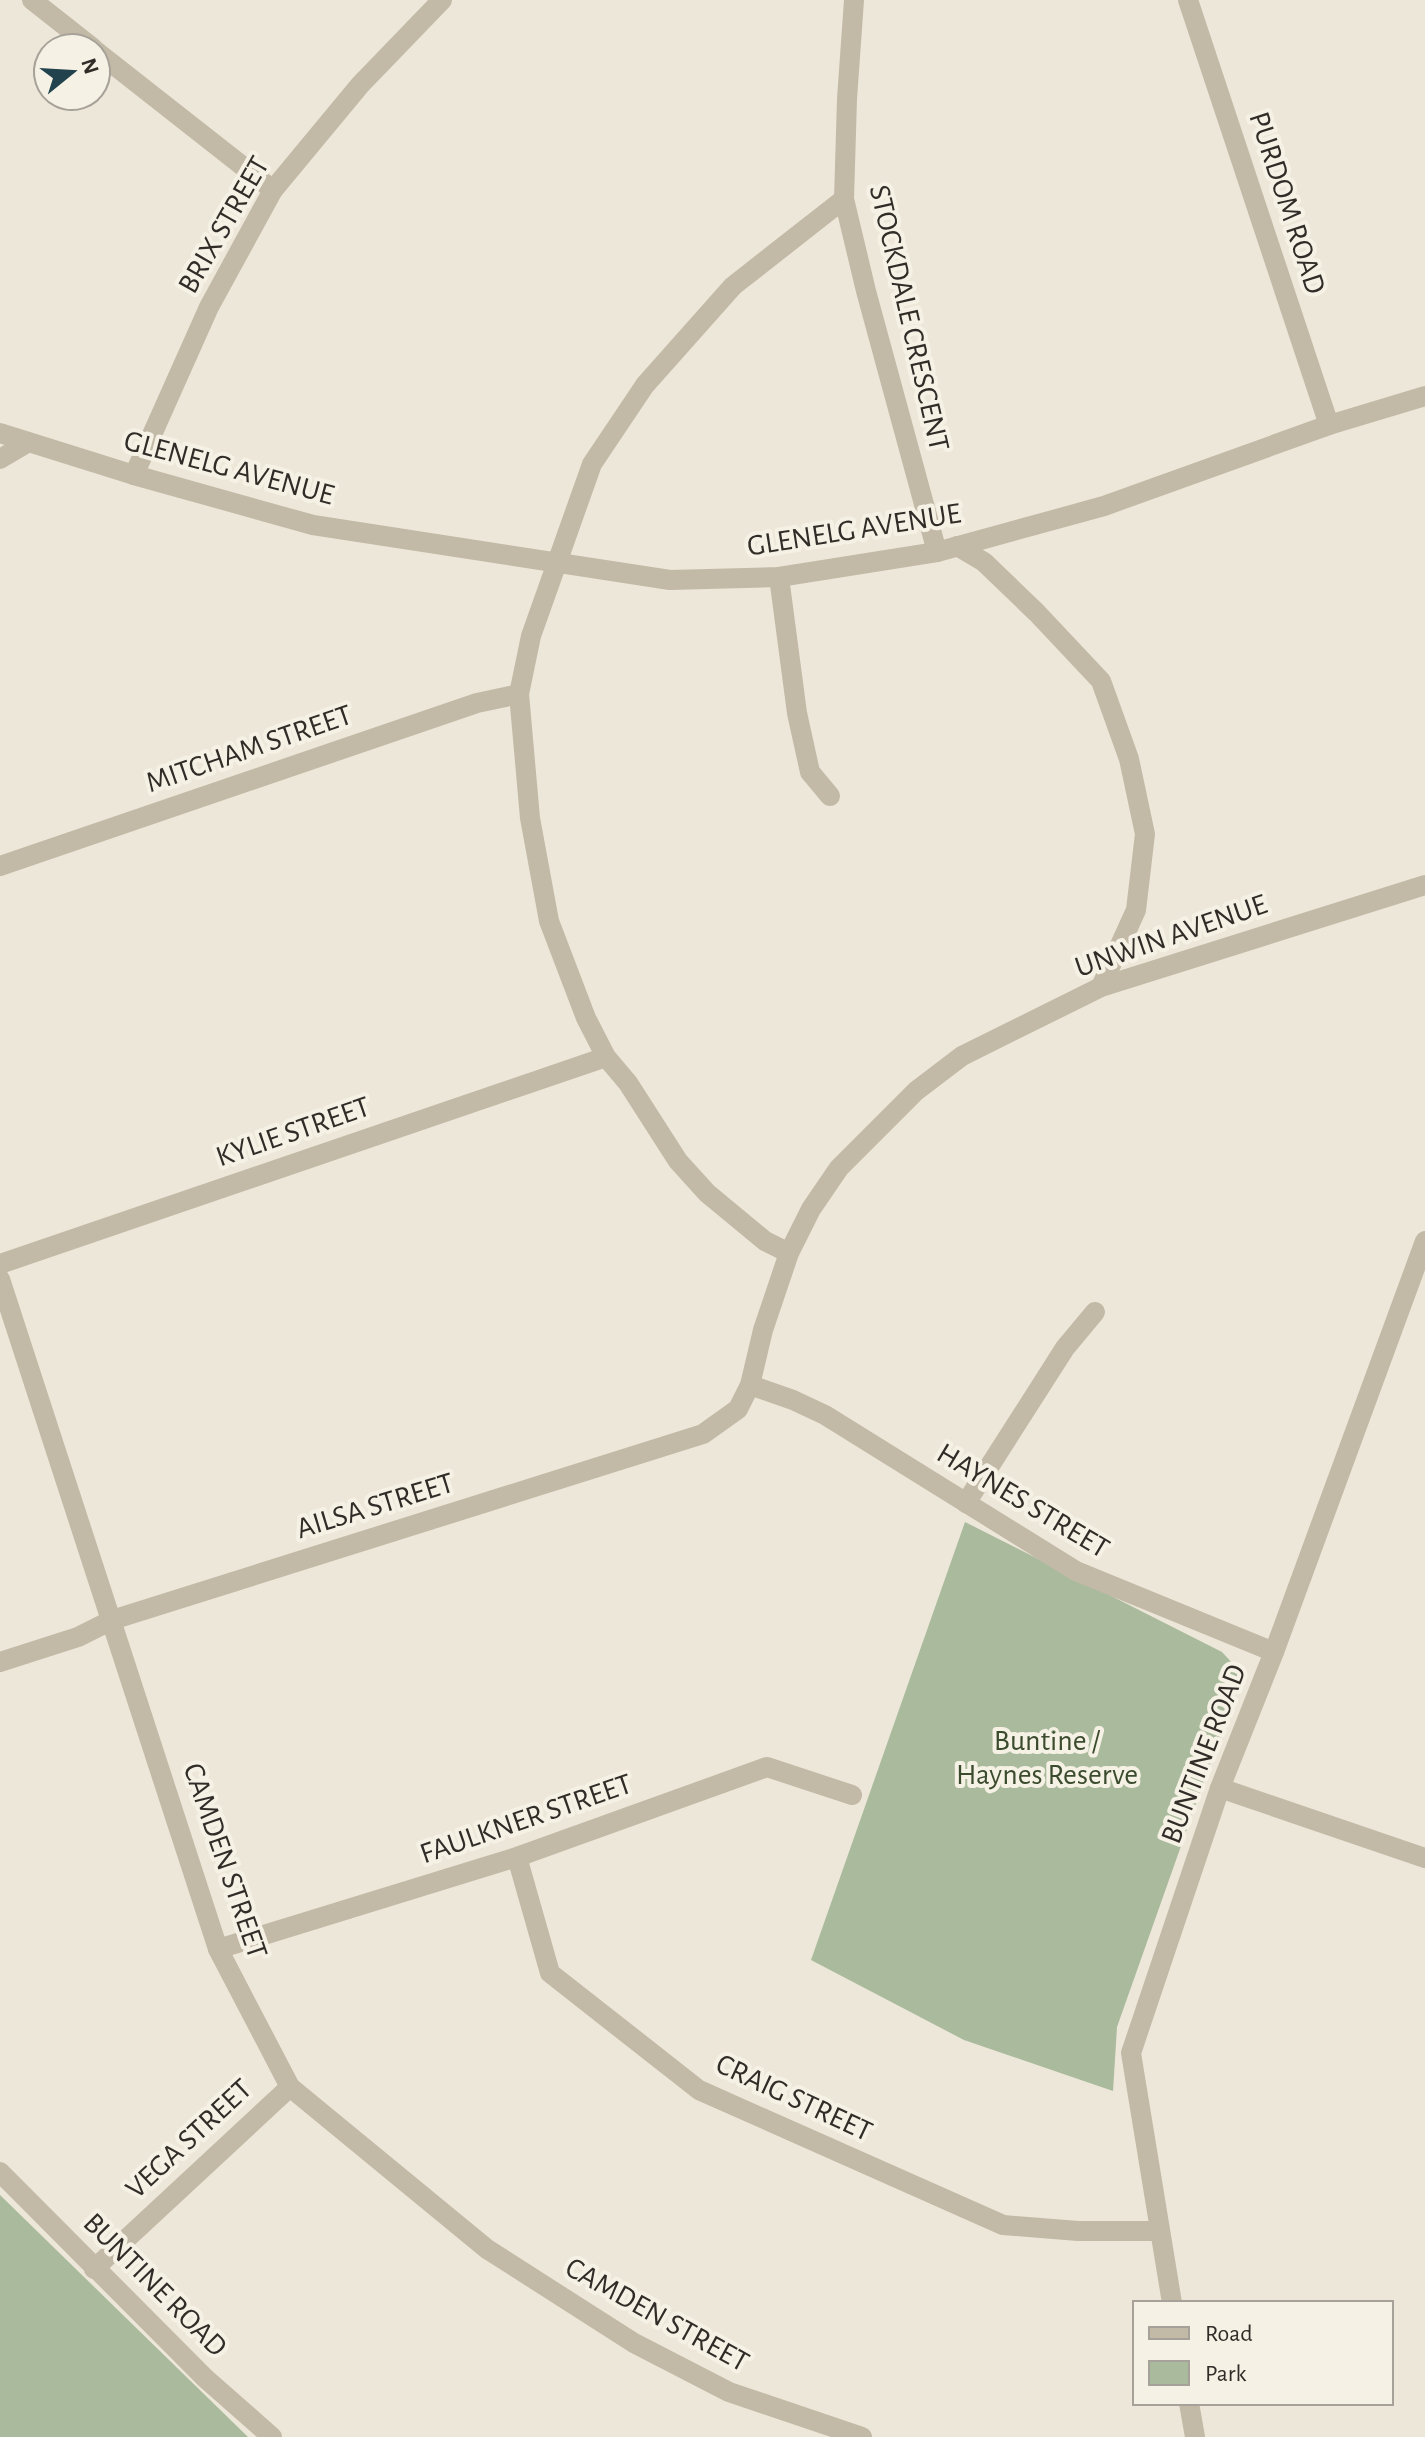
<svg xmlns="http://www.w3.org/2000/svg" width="1425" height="2437" font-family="'Alegreya Sans',sans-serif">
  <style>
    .green { fill: #aaba9c }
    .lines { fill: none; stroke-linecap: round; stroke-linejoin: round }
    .minor { stroke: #c3b9a7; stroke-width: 20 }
    .labels { text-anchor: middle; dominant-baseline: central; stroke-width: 8; stroke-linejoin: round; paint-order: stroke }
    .street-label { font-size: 30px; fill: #312c27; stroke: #f6f1e5 }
    .park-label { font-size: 30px; fill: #3b4c2e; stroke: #f6f1e5 }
  </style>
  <rect width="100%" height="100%" fill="#ede7d9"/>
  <g class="green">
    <path d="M965,1522l257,130 13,14 4,16 -122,345 -4,64 -149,-51 -153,-80z"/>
    <path d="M0,2195l248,242h-248z"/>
  </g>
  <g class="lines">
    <g class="minor">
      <path d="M32,0l61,48"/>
      <path d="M854,0l-7,99 -3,100 22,92 71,261"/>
      <path d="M1188,0l141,425"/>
      <path d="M96,51l177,139"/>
      <path d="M0,433l134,42 179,50 357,55 109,-3 158,-25 167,-46 225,-81 96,-29"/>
      <path d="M0,459l27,-16"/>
      <path d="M134,475l75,-168 64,-117 87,-105 82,-85"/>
      <path d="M957,546l27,16 53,51 64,68 28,78 16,75 -9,76 -35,77"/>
      <path d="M779,577l18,136 13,59 20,24"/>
      <path d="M0,866l477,-163 42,-9"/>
      <path d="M789,1253l-24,-12 -58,-48 -29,-32 -50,-78 -22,-26 -20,-39 -37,-97 -19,-103 -11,-124 12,-58 61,-172 53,-79 88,-99 111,-87"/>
      <path d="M0,1264l606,-207"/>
      <path d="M0,1279l218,670 72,138 197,162 147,94 95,49 133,45"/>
      <path d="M750,1385l43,15 32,15 251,156 198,81"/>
      <path d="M966,1503l99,-155 30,-36"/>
      <path d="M0,1662l78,-25 34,-17 591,-186 35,-25 12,-24 13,-55 26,-77 22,-44 28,-41 77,-77 46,-35 139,-69 324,-102"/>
      <path d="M1220,1788l205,70"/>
      <path d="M517,1857l33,116 149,117 304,135 75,6h81"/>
      <path d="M218,1949l299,-92 250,-90 85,28"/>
      <path d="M0,2172l205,206 67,59"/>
      <path d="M94,2269l196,-182"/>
      <path d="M1172,2303l-41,-250 89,-265 54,-136 151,-411"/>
      <path d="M1189,2403l6,34"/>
    </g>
  </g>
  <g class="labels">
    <g class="street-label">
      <text transform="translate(1287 203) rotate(72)">PURDOM ROAD</text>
      <text transform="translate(224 225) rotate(-60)">BRIX STREET</text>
      <text transform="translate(909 318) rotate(77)">STOCKDALE CRESCENT</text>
      <text transform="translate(229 468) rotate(15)">GLENELG AVENUE</text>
      <text transform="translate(854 530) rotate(-9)">GLENELG AVENUE</text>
      <text transform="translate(249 749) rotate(-19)">MITCHAM STREET</text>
      <text transform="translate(1171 936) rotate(-19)">UNWIN AVENUE</text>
      <text transform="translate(293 1132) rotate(-19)">KYLIE STREET</text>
      <text transform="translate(1023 1501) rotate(31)">HAYNES STREET</text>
      <text transform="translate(375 1506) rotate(-17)">AILSA STREET</text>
      <text transform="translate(1204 1754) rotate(-69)">BUNTINE ROAD</text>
      <text transform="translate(526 1819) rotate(-19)">FAULKNER STREET</text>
      <text transform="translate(225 1861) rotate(71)">CAMDEN STREET</text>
      <text transform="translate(794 2098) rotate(25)">CRAIG STREET</text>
      <text transform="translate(189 2139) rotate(-43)">VEGA STREET</text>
      <text transform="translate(155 2285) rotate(45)">BUNTINE ROAD</text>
      <text transform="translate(657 2315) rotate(29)">CAMDEN STREET</text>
    </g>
    <g class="park-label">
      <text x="1047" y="1741">Buntine /<tspan x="1047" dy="34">Haynes Reserve</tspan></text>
    </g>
  </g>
  <rect x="1133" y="2301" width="260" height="104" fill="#f6f1e5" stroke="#a7a299" stroke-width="2"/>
  <rect x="1149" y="2327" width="40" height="12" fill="#c3b9a7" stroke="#a7a299" stroke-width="2"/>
  <text x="1205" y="2341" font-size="24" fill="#312c27">Road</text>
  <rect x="1149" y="2361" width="40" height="24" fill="#aaba9c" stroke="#a7a299" stroke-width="2"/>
  <text x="1205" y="2381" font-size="24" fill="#312c27">Park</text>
  <g transform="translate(72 72) rotate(72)"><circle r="38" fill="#f6f1e5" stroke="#a7a299" stroke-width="2"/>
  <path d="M0-6L14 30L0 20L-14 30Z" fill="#22424d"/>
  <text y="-12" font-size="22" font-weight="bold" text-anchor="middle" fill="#312c27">N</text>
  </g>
</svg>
